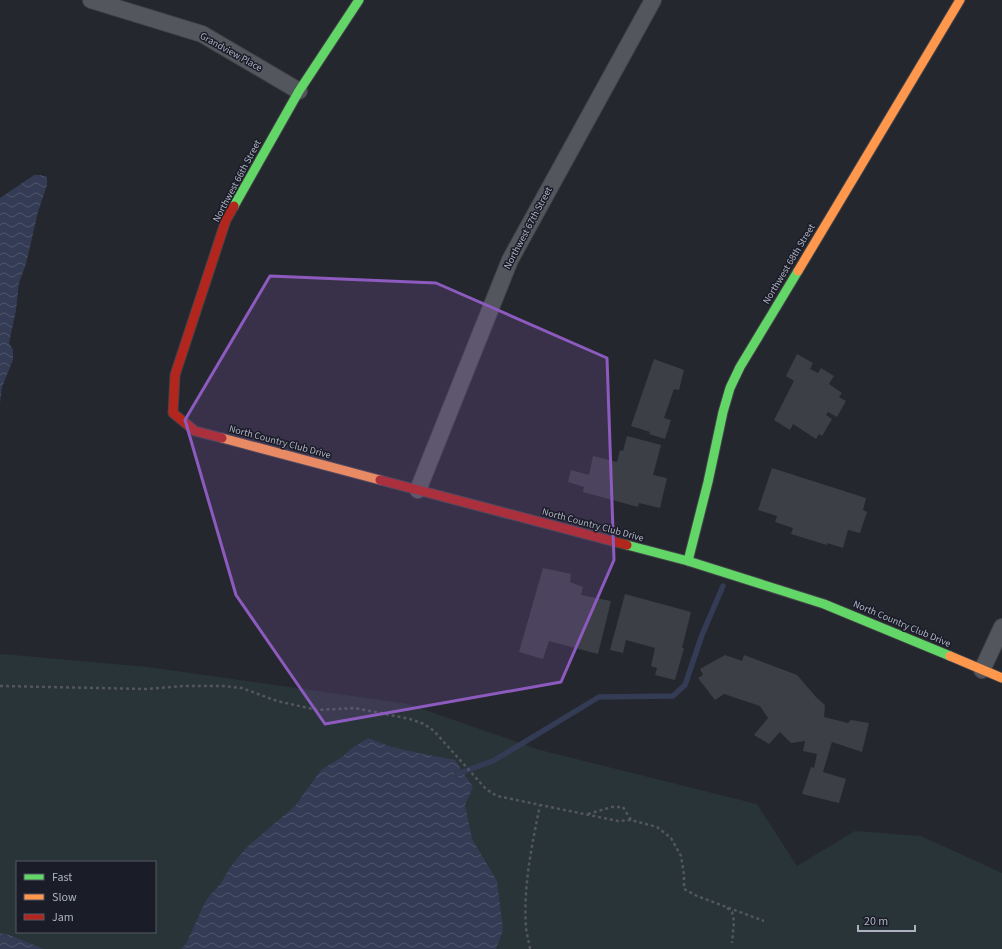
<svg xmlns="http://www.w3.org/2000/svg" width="1002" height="949" font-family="'Source Sans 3',sans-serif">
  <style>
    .grass { fill: #283438; fill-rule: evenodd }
    .water { fill: url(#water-waves) }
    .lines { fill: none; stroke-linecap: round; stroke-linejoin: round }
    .stream { stroke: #343b54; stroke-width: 5.5 }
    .building { fill: #3d3f46 }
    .street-casing { stroke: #424349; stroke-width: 18 }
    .fast-casing { stroke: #424349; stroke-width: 11 }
    .slow-casing { stroke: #424349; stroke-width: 11 }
    .jam-casing { stroke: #424349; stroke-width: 11 }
    .path { stroke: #53565b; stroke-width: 2.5; stroke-dasharray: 3 3; stroke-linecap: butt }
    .street { stroke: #54565d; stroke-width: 16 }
    .fast { stroke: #63d668; stroke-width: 9 }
    .slow { stroke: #ff974d; stroke-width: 9 }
    .jam { stroke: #b3261e; stroke-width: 9 }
    .marked { fill: #8d5bbf; fill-opacity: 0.2; stroke: #8d5bbf; stroke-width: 3; stroke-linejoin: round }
    .labels { text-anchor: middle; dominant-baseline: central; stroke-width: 3; stroke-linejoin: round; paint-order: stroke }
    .street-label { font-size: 10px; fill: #aeb1c0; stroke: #1a1c28 }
  </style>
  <defs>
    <pattern id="water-waves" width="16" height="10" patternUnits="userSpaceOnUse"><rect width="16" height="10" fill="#343b54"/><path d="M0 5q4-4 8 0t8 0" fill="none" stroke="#4f556b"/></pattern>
  </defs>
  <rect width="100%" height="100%" fill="#25272e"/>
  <path class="grass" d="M3,654l145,13 260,37 132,46 217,54 40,62 58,-35 66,5 81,37v76h-1002v-294zM17,862h138v70h-138z"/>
  <g class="water">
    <path d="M34,175h6l7,2v8l-9,27 -12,52 -7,19 -3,27 -7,33 4,7v10l-11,27 -2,16v-205z"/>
    <path d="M368,738l21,8 29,7 37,7 18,27 -8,18 7,34 25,42 6,49 -7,19h-315l5,-5 20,-44 15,-17 10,-17 17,-20 47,-40 26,-36 21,-13 10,-9z"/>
    <path d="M0,933l9,2 35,14h-44z"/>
  </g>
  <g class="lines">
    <path class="stream" d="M457,774l36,-13 106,-64 74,-1 12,-11 17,-50 21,-49"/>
  </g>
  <g class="building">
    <path d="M797,354l16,9 -3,6 8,4 3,-5 13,8 -5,8 13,9 -3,4 7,4 -9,16 -9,-5 -2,3 6,4 -10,17 -3,-2 -3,5 -23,-15 -3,6 -16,-10 20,-39 -8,-5z"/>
    <path d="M654,359l30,11 -5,20 -5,-1 -10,29 7,2 -6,19 -16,-5 1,-2 -19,-6z"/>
    <path d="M627,436l34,9 -8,30 14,3 -7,30 -21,-5 -1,4 -55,-15 1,-5 -16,-5 3,-12 18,5 4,-19 24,6 3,-12 3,1z"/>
    <path d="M772,468l94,30 -3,12 4,2 -7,21 -12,-3 -5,18 -16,-5v2l-36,-11 2,-6 -18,-6 2,-6 -19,-6z"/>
    <path d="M543,568l28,6 -1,8 13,5 -2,8 30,6 -13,53 -49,-13 -6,18 -24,-7z"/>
    <path d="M625,594l66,18 -9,36h2l-9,32 -20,-5 2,-7 -6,-2 4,-18 -29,-8 -3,13 -13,-3z"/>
    <path d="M725,655l17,6 2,-6 53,20 19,22 9,8 -1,12 24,6 3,-3 18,3 -7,29 -30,-10 -9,30 23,7 -7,24 -37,-9 9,-27 3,1 3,-14 -14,-3 2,-10 -14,2 -11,-11 -11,12 -15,-9 14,-17 -8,-12 -36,-12 -9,6 -17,-22 5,-3 -3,-6z"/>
  </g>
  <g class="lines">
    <defs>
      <g id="street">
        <path d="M91,0l111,34 97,57"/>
        <path d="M418,490l92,-230 143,-260"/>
        <path d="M982,670l20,-43"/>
      </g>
      <g id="fast">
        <path d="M234,206l65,-115 60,-91"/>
        <path d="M627,545l61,16 136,43 126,52"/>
        <path d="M688,561l20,-79 15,-70 7,-24 10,-21 58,-96"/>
      </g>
      <g id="slow">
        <path d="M798,271l162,-271"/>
        <path d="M222,438l158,42"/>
        <path d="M950,656l52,22"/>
      </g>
      <g id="jam">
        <path d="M222,438l-27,-7 -22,-18 2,-38 51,-155 8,-14"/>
        <path d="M380,480l247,65"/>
      </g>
    </defs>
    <use href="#street" class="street-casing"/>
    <use href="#fast" class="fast-casing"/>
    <use href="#slow" class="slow-casing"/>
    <use href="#jam" class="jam-casing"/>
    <g class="path">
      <path d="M0,686l147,3 36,-3h39l20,2 35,13 40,9 38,-2 55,11 14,5 10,7 52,58 11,7 121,25 13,-1 26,7 14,11 10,18 3,19v14l13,7 67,25"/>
      <path d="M588,814l24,-7h11l8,13"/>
      <path d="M727,908l5,4 2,9 -2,22"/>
      <path d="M530,949c-1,-7 -3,-14 -4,-21 -3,-42 6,-83 14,-123"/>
    </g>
    <use href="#street" class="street"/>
    <use href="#fast" class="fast"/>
    <use href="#slow" class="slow"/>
    <use href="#jam" class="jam"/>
  </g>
  <path class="marked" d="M270,276l166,7 171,75 7,202 -53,122 -236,42 -89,-129 -51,-175z"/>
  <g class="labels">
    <g class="street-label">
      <text transform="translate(231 52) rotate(29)">Grandview Place</text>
      <text transform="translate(237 181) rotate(-62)">Northwest 66th Street</text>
      <text transform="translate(528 228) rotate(-62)">Northwest 67th Street</text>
      <text transform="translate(789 264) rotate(-59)">Northwest 68th Street</text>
      <text transform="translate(280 442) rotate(15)">North Country Club Drive</text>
      <text transform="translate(593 525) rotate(15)">North Country Club Drive</text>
      <text transform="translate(902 624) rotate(23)">North Country Club Drive</text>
    </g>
  </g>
  <rect x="16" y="861" width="140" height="72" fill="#1a1c28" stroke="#555865"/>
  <rect x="24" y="874" width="20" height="6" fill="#63d668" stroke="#555865"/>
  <text x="52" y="881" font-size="12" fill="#aeb1c0">Fast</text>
  <rect x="24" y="894" width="20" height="6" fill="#ff974d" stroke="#555865"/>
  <text x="52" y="901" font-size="12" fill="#aeb1c0">Slow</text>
  <rect x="24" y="914" width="20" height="6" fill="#b3261e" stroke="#555865"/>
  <text x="52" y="921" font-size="12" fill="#aeb1c0">Jam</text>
  <path d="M858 925v6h57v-6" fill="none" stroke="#aeb1c0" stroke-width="2"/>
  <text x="864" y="925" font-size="12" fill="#aeb1c0" stroke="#1a1c28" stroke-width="3" paint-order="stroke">20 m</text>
</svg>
